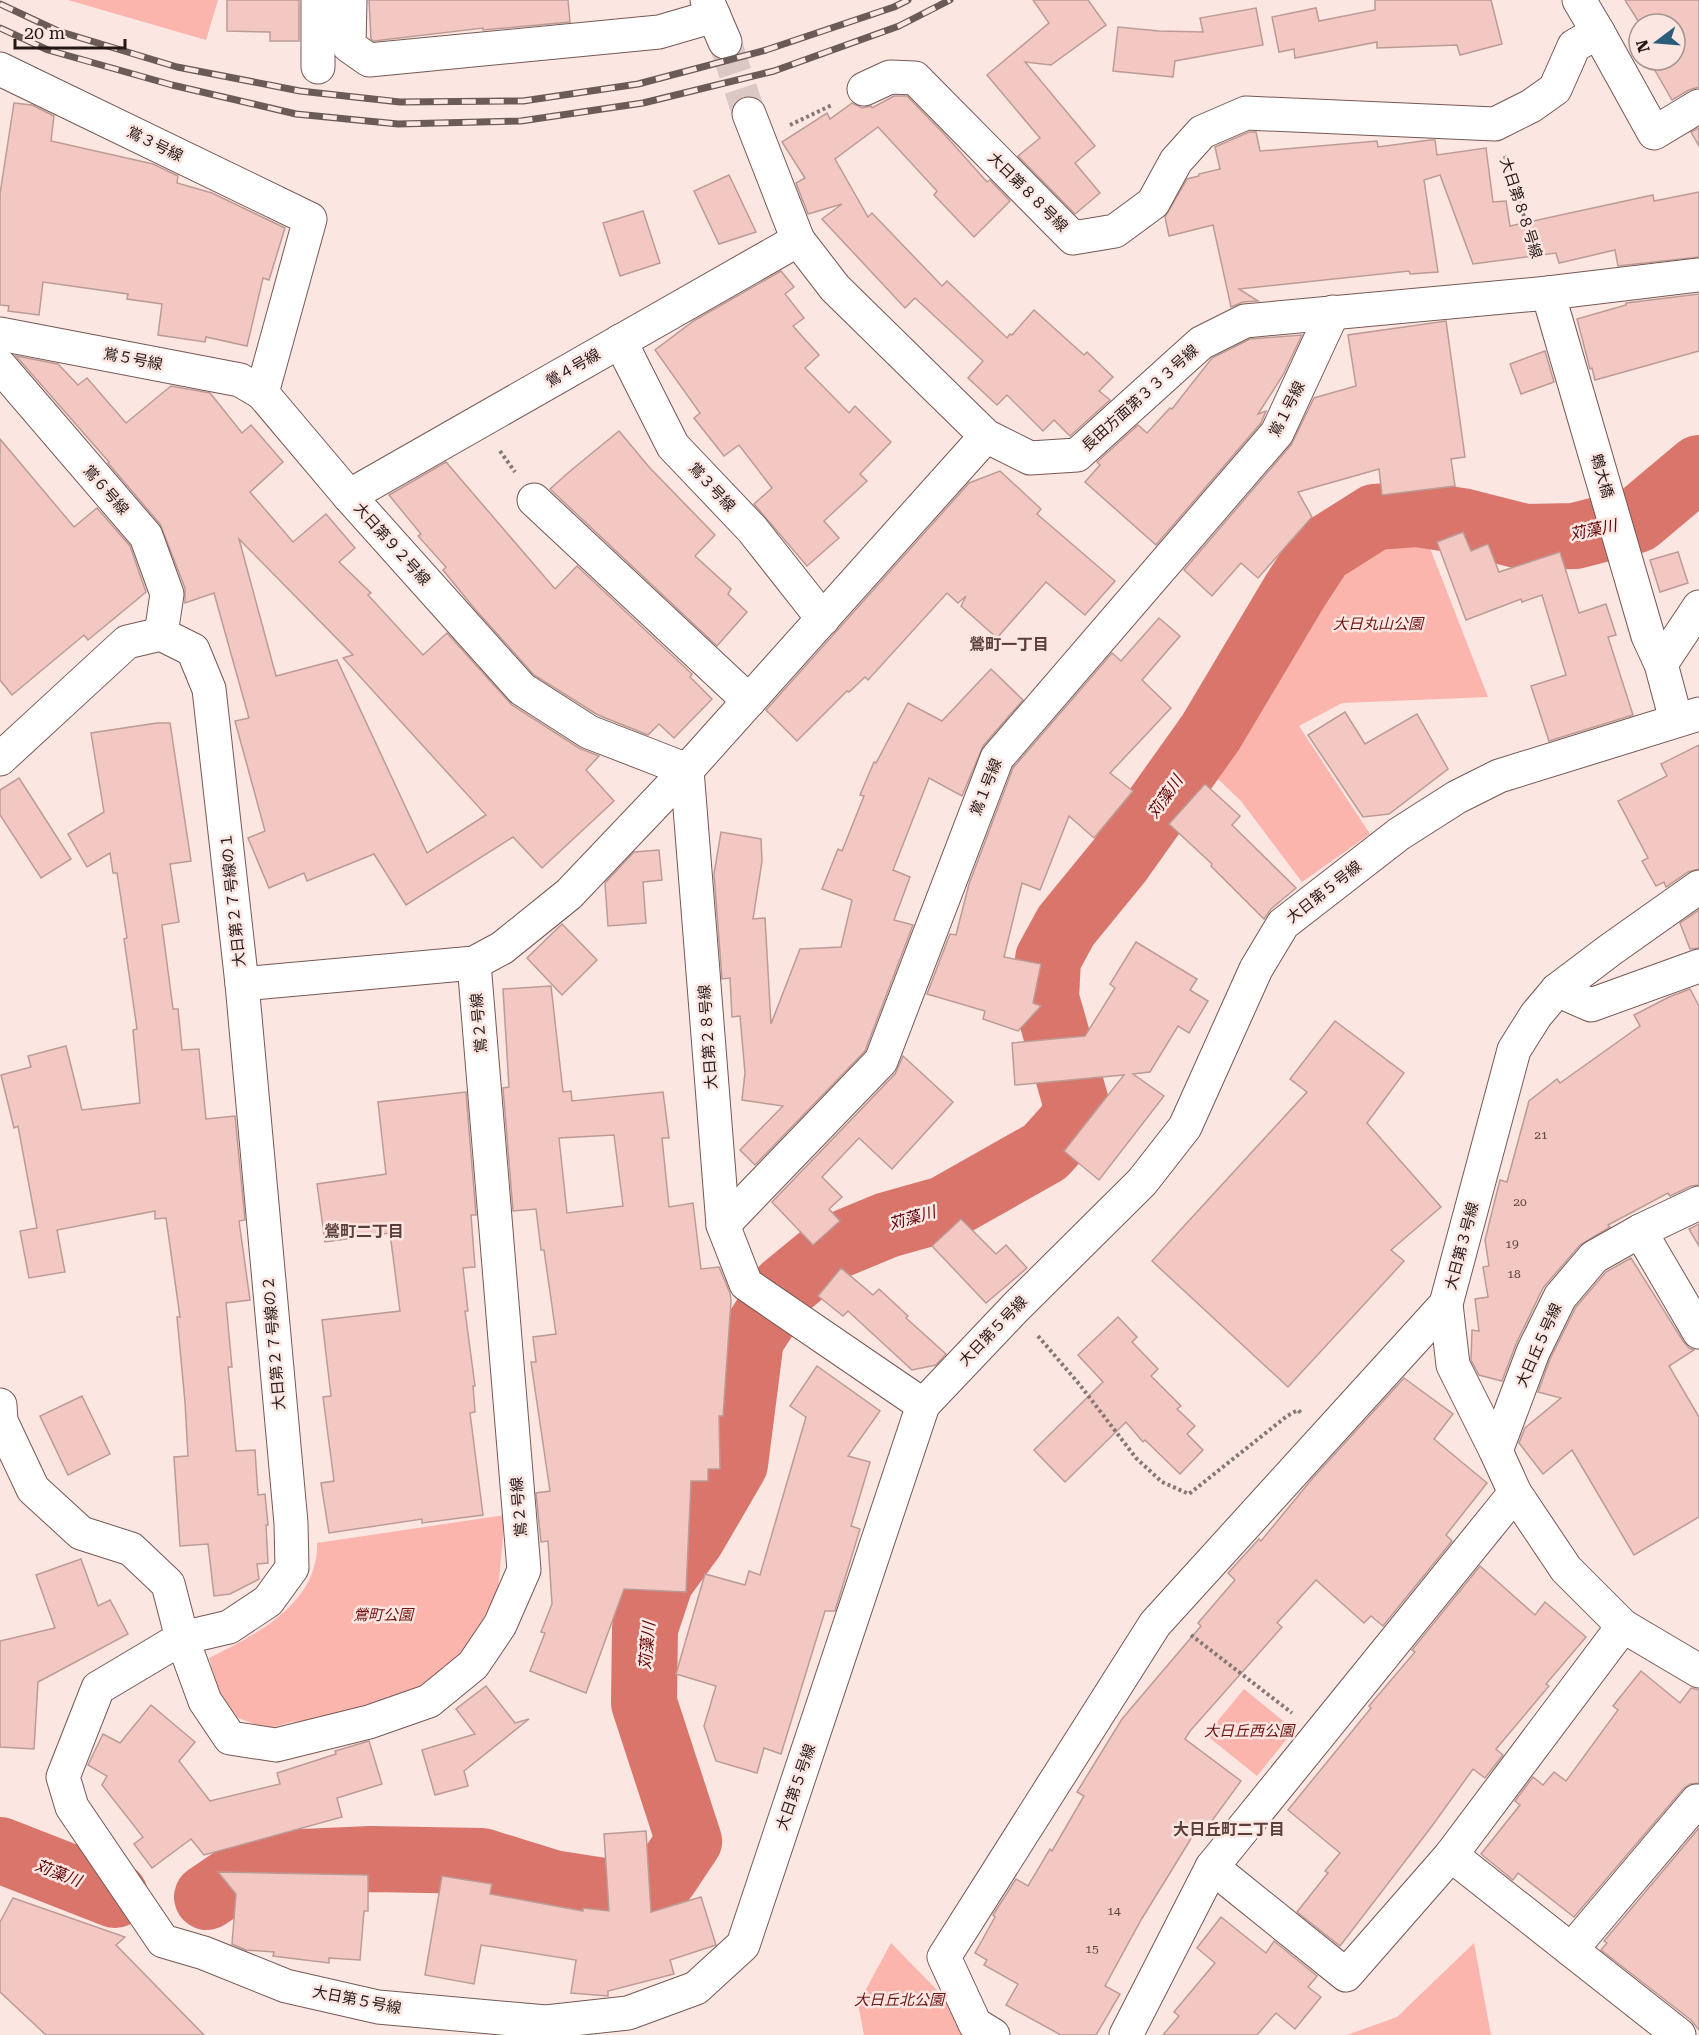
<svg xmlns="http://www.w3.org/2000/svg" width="1699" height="2035" font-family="'Roboto Serif','Noto Sans JP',serif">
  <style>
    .green { fill: #fbb5ac }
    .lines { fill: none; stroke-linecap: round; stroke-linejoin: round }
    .river { stroke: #da756b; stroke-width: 66 }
    .building { fill: #f4c8c2; stroke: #bc9b96; stroke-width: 1.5; fill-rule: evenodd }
    .minor-tunnel { stroke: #dbc7c3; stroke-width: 33; stroke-dasharray: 33 16; stroke-linecap: butt }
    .minor-casing { stroke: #765854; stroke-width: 35 }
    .path { stroke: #877774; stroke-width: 4; stroke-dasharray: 3 3; stroke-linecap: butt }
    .minor { stroke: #fff; stroke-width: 33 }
    .rail-casing { stroke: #6a5b58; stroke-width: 7 }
    .rail { stroke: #fbe6e2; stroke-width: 4.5; stroke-dasharray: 14; stroke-linecap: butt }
    .labels { text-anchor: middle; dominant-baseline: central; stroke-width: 5; stroke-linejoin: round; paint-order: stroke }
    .number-label { font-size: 12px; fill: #584441 }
    .street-label { font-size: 15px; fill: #241816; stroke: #fbe6e2 }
    .park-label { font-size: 15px; font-style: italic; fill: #6f1311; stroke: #fbe6e2 }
    .water-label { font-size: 16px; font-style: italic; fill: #5f0003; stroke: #fbe6e2 }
    .neighbourhood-label { font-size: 16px; font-weight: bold; fill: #5a3e3a; stroke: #fbe6e2 }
  </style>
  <rect width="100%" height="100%" fill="#fbe6e2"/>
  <g class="green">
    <path d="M68,0h150l-12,40z"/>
    <path d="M1409,528l19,15 60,154 -146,6 -43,23 71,108 -68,48 -61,-81 -41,-39 86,-134 40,-65 52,-30z"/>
    <path d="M505,1515l-7,76 -29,54 -24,24 -24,18 -90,32 -39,3 -25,7 -31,-12 -14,-15 -13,-44c47,-23 110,-55 108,-115z"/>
    <path d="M1244,1689l50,41 -37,46 -51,-41z"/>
    <path d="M891,1943l90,92h-117l-6,-31z"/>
    <path d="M1474,1943l17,92h-144l50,-18z"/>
  </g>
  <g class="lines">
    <g class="river">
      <path d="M0,1850l115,45"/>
      <path d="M207,1897l37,-25 35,-9 92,-4 111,2 71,22 71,11 41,-17 24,-36 -45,-138 1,-75 16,-48 31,-42 43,-74 16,-125 33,-51 50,-41 53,-22 57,-16 101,-57 27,-30 4,-19 -30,-105 2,-39 18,-33 54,-66 91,-128 84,-141 26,-40 54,-34 41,-3 46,7 63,16 50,-1 62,-16 62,-52"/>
    </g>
  </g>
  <g class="building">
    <path d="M227,0h72v41h-29v-9l-43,-1z"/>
    <path d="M369,0h199l2,22 -87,8v-2l-109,13 -3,-2z"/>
    <path d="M1033,0h55l18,25 -55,40 -26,-3 70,84 -20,17 25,30 -25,21 -57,-58 22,-18 -53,-63 62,-52z"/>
    <path d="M1375,0h116l11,44 -42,11 -3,-10 -80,3v-6l-82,16 -1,-9 -15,3 -7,-35 44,-9 3,13 56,-11z"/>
    <path d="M1625,0h74v87l-10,3 -17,10 -23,-40h26v-36h-35z"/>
    <path d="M1256,8l7,37 -88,16 -2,16 -60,-6 5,-44 41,4 44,1 -3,-14z"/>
    <path d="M894,96h13l39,40 41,46 3,-2 20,21 -36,36 -40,-42 3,-4 -59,-64 -43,32 33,58 4,-4 70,73 5,-5 60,57 3,-4 2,1 22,-25 50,45 3,-3 26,25 -14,14 11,9 -40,36 -16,-16 -11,11 -36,-36 -10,10 -29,-27 15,-17 -68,-63 -10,10 -83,-89 20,-15 -34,10 -12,-31 9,-5 -23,-36 45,-29 3,6 22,-16 10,5 9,-2 1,2z"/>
    <path d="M14,103l18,2 22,11 -3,25 102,23 25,12 -1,7 35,10 73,35 -16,52 -6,-2 -16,68 -41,-9 -1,5 -47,-7 4,-31 -35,-5 1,-5 -85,-12 -4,33 -31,-4 1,-5 -9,-1v-111z"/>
    <path d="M1699,128v18l-8,-14z"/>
    <path d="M1249,132h7l4,19 117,-10 1,6 52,-7h5l2,15 49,-7 7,54 13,-1 4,25 143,-31 1,6 45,-9v65l-81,9 -3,-16 -56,13 -3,-10 -83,11 -33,-89 -16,5 14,92 -28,2 -1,-3 -170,18 19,12 -15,1 -12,5 -18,-82 -44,11 -4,-19 22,-38 12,-3v-2l21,-5 -5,-22z"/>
    <path d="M729,175l27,57 -37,12 -25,-53z"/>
    <path d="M643,211l17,52 -40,13 -17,-53z"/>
    <path d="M781,271l13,16 -9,7 19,24 -11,8 26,29 -14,13 44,45 6,-7 36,36 -31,32 7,7 -43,40 15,17 -32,28 -53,-62 18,-16 -33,-43 -15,11 -30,-38 6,-5 -45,-63 40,-30z"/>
    <path d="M1699,294v57l-104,29 -3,-12 -2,1 -13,-50 49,-14v-2z"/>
    <path d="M1446,321l19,136 -14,2 4,27 -73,9 -3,-26 -81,23 14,25 -54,61 -17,-15 -29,33 -28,-26 107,-125 23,-47 42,-12 -8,-51z"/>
    <path d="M1302,335l-19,40 -25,39 8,-3 -5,12 -105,122 -71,-63 15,-17 -3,-3 41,-37 9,8 23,-25 2,1 40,-51 38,-19z"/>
    <path d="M1545,351l9,31 -33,12 -11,-30z"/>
    <path d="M16,356l42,8 20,21 9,-7 39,45 45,-37 39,7 32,40 9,-8 32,37 -33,30 43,50 33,-28 29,34 -16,14 32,31 -3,2 55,60 24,-22 65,72 67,43 20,8 -13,14 28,31 -72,67 -29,-31 -107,68 -32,-51 -67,27 -3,-8 -35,15 -21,-50 17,-7 -30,-110 14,-3 -35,-125 -29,10v-15l-25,-64 -52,-61 1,-1zM239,539l114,116 -10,3 143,157 -59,38 -90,-193 -61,16z"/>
    <path d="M619,431l30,36 66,68 -20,21 36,33 -3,5 19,18 -30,34 -167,-157 19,-17z"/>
    <path d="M0,439l74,88 23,-19 33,38 16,46 -58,48 -4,-5 -72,60 -12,-15z"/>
    <path d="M446,462l109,127 22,-23 115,108 -2,3 22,22 -38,39 -15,-14 -11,11 -50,-20 -64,-40 -60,-67 -31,-38 3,-3 -28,-31 3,-2 -32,-39z"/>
    <path d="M1000,471l41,38 -4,5 78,67 -30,34 -39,-33 -49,56 -36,-32 5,-10 -8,7 -11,-10 -79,87 -3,-3 -16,15 -2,-1 -50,50 -31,-31 203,-227z"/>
    <path d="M1463,532l8,19 17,-7 11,28 61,-20 19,61 27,-9 10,31 -8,2 25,78 -84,26 -18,-55 35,-11 -24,-80 -20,7 -1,-3 -55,21 -29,-78z"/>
    <path d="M1678,552l10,31 -28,9 -10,-32z"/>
    <path d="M1159,618l21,18 -38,44 29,28 -61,65 23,18 -39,47 -25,-22 -29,74 -18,-7 -18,74 37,7 -8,39 8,3 -23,25 -35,-12 2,-8 -58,-17 23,-60 6,1 13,-51 44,-116 99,-115 9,8z"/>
    <path d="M991,669l32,31 -40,46 -21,50 -33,-18 -36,92 17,7 -16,43 19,5 -48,126 -110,114 -15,-15 43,-44 -41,-6 3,-27 -5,-57 -8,1 -2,-39 -8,1 -8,-105 7,-42 40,7 1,22 -9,58 12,-1 6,106 29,-75 41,-2 11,-47 -30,-11 16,-40 4,2 22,-55 -4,-1 14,-33 2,1 32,-60 34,18z"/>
    <path d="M1345,712l20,32 52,-30 31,55 -59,45 -26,3 -55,-82z"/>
    <path d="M157,723h13l21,138 -21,3 9,58 -17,3 11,84h5l4,41 17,-1 7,70 29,-3 10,104 -6,1 11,79 -24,3 6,64h-4l8,84 19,-1 3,45 7,-1 3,31h-2l2,38 -11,1 2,15 -29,15 -16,2 -6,-52 -28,2 -6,-89 14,-1 -3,-54 -8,-85h3l-14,-99 -11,1v-8l-98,19 8,42 -36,6 -9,-47 17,-3 -19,-102 -4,2 -13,-53 30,-8 -3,-11 38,-10 16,64 58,-7 -7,-73 4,-1 -13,-90 3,-1 -10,-65h-4l-3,-20 -23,14 -19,-33 36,-22 -13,-79z"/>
    <path d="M1699,745v124l-11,3 -22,15 -2,-5 -8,4 -14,-25 6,-3 -30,-57 49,-25 -6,-12z"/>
    <path d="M19,778l52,81 -30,19 -41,-63v-25z"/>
    <path d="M1205,784l35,32 -8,9 64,63 -25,21 -7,10 -53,-53 1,-2 -43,-40z"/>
    <path d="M659,850l3,30 -19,2 3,41 -38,3 -3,-43 29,-31z"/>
    <path d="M1699,910v38l-9,1 -10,-26z"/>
    <path d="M562,924l35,36 -35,35 -35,-37z"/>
    <path d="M1136,942l61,37 -7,11 18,11 -19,32 -11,-7 -28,46 -17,2 31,22 -65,84 -35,-29 60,-76 -109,10 -3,-42 73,-7 30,-48 -5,-4z"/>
    <path d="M551,986l12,106 8,-1 1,10 91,-9 6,46h-7l7,69 24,-4 8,66 18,-2 11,26 1,8 -8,115h-4l1,53h-12v12h-17l-5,111 -62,-3 -38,104 -56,-22 15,-38 -4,-1 11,-28 -4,-63 -7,1 -5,-49 14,-2 -19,-129h5l-3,-25 23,-3 -12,-84h-3l-5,-41 -23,2 -10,-123 6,-1 -6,-98zM614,1135l9,71 -56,7 -8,-75z"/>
    <path d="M1690,989l9,17v179l-8,1 -21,10 -2,-3 -60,32 2,2 -30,18 -37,43 -27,56 -14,37 -23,-6 -8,-15 1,-30 7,1 -4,-32 13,-2 -5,-30 6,-1 -4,-26 15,-60 7,2 22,-81 28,-22 3,4 80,-57 -6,-11 35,-18z"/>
    <path d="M1335,1021l69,52 -37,50 74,84 -50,43 13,11 -116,126 -136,-126 155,-169 -17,-13z"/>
    <path d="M903,1056l50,46 -61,67 -33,-31 -37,39 20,20 -13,12 11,12 -27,24 -41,-43 123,-128z"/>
    <path d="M466,1092l10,123h-5l4,52 -12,1 5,43h-3l10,75h-2l2,26 -5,1 13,102 -61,8v-4l-93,14 -8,-50 13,-2 -11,-84 8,-1 -9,-76 78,-9 -10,-78 -65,9 -8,-58 69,-10 -8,-72z"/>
    <path d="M961,1219l35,35 10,-9 21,23 -41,35 -54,-57z"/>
    <path d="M1699,1224v22l-10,-17z"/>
    <path d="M1631,1258l52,83 6,7 5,2 -25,16 30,51v100l-65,38 -62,-105 -29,24 -24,-31 6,-15 36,-30 -23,-6 12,-33 26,-52 30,-35z"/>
    <path d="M841,1268l32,27 6,-6 29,27 -2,2 40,36 -10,11 -24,5 -64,-59 -5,5 -25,-20z"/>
    <path d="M1118,1317l19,20 -5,5 26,27 -7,7 30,30 -4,3 18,17 -8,8 16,16 -23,24 -35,-34 -2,2 -17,-20 -61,60 -31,-32 69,-68 -25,-27z"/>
    <path d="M817,1366l63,45 -32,45 22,6 -19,64 9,3 -25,82h-10l-44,143 -17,-6 -7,25 -41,-12 -12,-35 12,-40 -40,-12 29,-100 40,11 4,-14 11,4 46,-158 -16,-11z"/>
    <path d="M1404,1378l49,36 -19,25 53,44 -41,52 6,6 -69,85 -12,-10 -7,7 -48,-43 -39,43 5,4 -92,104 -5,8 56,42 -35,48 -6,-5 -59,96 -36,66 15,8 -24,41h-35l-55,-30 12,-21 -34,-19 3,-5 -12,-7 20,-36 -2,-2 23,-36 12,7 22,-37 2,2 32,-55 -7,-4 45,-73 79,-93 -3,-3 37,-43 -7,-7 31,-34 2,2 51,-62z"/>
    <path d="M82,1396l28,58 -42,21 -28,-59z"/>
    <path d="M81,1559l17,47 12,-6 18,34 -90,48 -4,67 -34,-2v-106l55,-13 -19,-53z"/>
    <path d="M1480,1566l55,49 10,-13 41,35 -40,47 3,2 -53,63 7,6 -18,23 -12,-9 -41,57 -92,120 -43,-34 31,-39 -3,-2 15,-18 -52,-43 83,-102 -2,-2 46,-54 -3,-2z"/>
    <path d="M1641,1671l39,32 11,-15 8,2v93l-9,1 -7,5 -109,128 -56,-44 -5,7 -32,-26 39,-49 -5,-4 18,-24 10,8 11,-13 12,9 52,-71 -5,-4z"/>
    <path d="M486,1686l29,37 14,-4 -65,52 4,15 -33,9 -13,-45 53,-16 -19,-25z"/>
    <path d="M151,1705l44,37 -16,19 31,40 70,-17 -3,-11 59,-19 -1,-3 34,-10 13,43 -45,14 5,19 -138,38 -13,-16 -39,29 -18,-24 9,-7 -41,-52 5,-9 -19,-11 15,-31 17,9z"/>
    <path d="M1699,1828v202l-8,-10 -90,-70 6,-7 -3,-2z"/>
    <path d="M646,1831l5,81 50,-15 15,48 -46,15 4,14 -66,17v5l-37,-3 5,-33 -95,-15 -7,39 -49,-9 17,-99 50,8 -2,10 93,17v-3l26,3 -5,-77z"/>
    <path d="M218,1872l150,3v36h-4l-4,49 -31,-2v5l-56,-7 1,-4 -28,-2 -14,-6 4,-50z"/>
    <path d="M13,1898l112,39 -9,8 88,90h-158l-46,-43v-70z"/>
    <path d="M1221,1917l45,36 8,-12 43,35 -9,11 13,10 -26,32 -19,-16 -19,22h-94l16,-19 -5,-4 41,-49 -18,-15z"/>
  </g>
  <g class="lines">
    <path class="minor-tunnel" d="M725,42l24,72"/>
    <defs>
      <g id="minor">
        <path d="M318,0v67"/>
        <path d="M350,0l-1,46 20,14 290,-28 55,-16"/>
        <path d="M707,0l18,42"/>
        <path d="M1579,0l19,32"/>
        <path d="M0,69l310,150 -48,174 87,103 173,193 67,43 98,38"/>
        <path d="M864,89l26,-12 25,1 158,160 42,-7 38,-28 23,-42 26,-29 44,-19 249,11 36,-18 24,-17 19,-43 24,-14 56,101 45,-27"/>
        <path d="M749,114l49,126 37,48 151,148 44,22 47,-3 124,-112 44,-22 303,-28 151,-18"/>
        <path d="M1548,293l100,343 13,28 15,56"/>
        <path d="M0,334l240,46 22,13"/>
        <path d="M620,341l53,105 79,83 71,90"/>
        <path d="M0,366l146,170 21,58 -6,40"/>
        <path d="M349,496l449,-256"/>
        <path d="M534,500l215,201"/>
        <path d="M1661,664l38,-57"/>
        <path d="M0,759l127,-117 34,-8 32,16 16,39 33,295 232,-21 28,-15 67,-54 118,-124 299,-334"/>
        <path d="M687,770l36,455 23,59 177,121"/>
        <path d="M1699,887l-89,63 -53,40 -21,25 -22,35 -68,254 7,61 43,86 19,42 51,76 57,57 76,45"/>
        <path d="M242,984l49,539 1,45 -24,33 -39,26 -47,11 -84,50 -35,89 9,30 91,134 41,12 82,33 92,21 168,15 82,-9 68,-25 47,-43 180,-540 92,-97 127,-126 43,-55 71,-158 27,-45 116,-90 58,-37 42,-21 200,-62"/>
        <path d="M1557,990l34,15 108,-39"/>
        <path d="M723,1225l158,-164 116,-303 280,-325 56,-121"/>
        <path d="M1640,1231l59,101"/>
        <path d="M0,1405l1,16 32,68 48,44 50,16 37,35 14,54 23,63 25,37 46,7 93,-23 60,-21 44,-36 27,-40 24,-55 -50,-607"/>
        <path d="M1496,1451l37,-99 27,-55 34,-40 46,-26 59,-28"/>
        <path d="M1451,1855l228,180"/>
        <path d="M1212,1867l134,108 105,-120 172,-229"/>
        <path d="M1571,1950l126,-149"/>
        <path d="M993,2035l-18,-11 -31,-67 211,-333 291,-320"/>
        <path d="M1126,2035l86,-168 303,-374"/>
      </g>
    </defs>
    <use href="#minor" class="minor-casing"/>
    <g class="path">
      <path d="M790,125l42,-20"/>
      <path d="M1505,156l32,102"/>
      <path d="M500,451l15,21"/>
      <path d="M1038,1336l42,49 56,73 26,24 27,12 98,-78 11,-6 3,3"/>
      <path d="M1191,1635l101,78"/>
    </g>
    <use href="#minor" class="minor"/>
    <defs>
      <g id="rail">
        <path d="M0,4l58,27 119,36 123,24 100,11 123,-1 115,-17 128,-34 128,-43 14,-7"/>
        <path d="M0,28l48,22 124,35 124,29 102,10 123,-3 122,-18 131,-32 125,-45 51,-26"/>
      </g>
    </defs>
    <use href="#rail" class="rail-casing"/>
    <use href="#rail" class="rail"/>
  </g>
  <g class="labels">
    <g class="number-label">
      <text x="1541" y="1135">21</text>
      <text x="1520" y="1202">20</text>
      <text x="1512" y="1244">19</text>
      <text x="1514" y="1274">18</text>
      <text x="1114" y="1911">14</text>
      <text x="1092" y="1949">15</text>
    </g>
    <g class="street-label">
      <text transform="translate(155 144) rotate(26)">鴬３号線</text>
      <text transform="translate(1028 192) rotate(45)">大日第８８号線</text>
      <text transform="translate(1521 208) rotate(72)">大日第８８号線</text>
      <text transform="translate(133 359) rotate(11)">鴬５号線</text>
      <text transform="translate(573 368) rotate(-30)">鶯４号線</text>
      <text transform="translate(1140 398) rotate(-42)">長田方面第３３３号線</text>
      <text transform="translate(1287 409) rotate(-63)">鴬１号線</text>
      <text transform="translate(1602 476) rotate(74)">鵯大橋</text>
      <text transform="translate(712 487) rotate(47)">鴬３号線</text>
      <text transform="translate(106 490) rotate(49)">鴬６号線</text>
      <text transform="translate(392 544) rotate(48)">大日第９２号線</text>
      <text transform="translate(986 787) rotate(-68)">鴬１号線</text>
      <text transform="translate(1324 892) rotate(-38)">大日第５号線</text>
      <text transform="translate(233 900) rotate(-96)">大日第２７号線の１</text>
      <text transform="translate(479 1023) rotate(-95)">鴬２号線</text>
      <text transform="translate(708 1037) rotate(-94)">大日第２８号線</text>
      <text transform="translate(1462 1246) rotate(-75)">大日第３号線</text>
      <text transform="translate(993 1331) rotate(-46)">大日第５号線</text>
      <text transform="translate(274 1343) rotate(-95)">大日第２７号線の２</text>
      <text transform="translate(1539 1345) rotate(-66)">大日丘５号線</text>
      <text transform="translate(519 1507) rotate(-95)">鴬２号線</text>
      <text transform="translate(796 1787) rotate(-71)">大日第５号線</text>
      <text transform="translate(357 2000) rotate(11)">大日第５号線</text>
    </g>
    <g class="park-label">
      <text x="1378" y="624">大日丸山公園</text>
      <text x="383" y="1615">鶯町公園</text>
      <text x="1249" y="1731">大日丘西公園</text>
      <text x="899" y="2000">大日丘北公園</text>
    </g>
    <g class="water-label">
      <text transform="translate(1593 530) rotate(-12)">苅藻川</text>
      <text transform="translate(1165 797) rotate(-55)">苅藻川</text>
      <text transform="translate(912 1218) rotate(-16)">苅藻川</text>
      <text transform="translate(647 1646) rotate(-85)">苅藻川</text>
      <text transform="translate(58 1873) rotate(21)">苅藻川</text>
    </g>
    <g class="neighbourhood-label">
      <text x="1009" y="644">鶯町一丁目</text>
      <text x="364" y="1231">鶯町二丁目</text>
      <text x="1229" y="1829">大日丘町二丁目</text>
    </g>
  </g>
  <g transform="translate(1657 42) rotate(254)"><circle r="28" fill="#fbe6e2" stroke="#a59490" stroke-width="1.5"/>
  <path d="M0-4.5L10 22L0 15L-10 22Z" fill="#2b5d7a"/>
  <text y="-9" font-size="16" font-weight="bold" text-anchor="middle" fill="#241816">N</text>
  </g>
  <path d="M15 39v9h110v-9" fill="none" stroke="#241816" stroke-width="3"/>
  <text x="24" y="39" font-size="18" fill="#241816" stroke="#fbe6e2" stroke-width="4.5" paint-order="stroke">20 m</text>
</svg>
